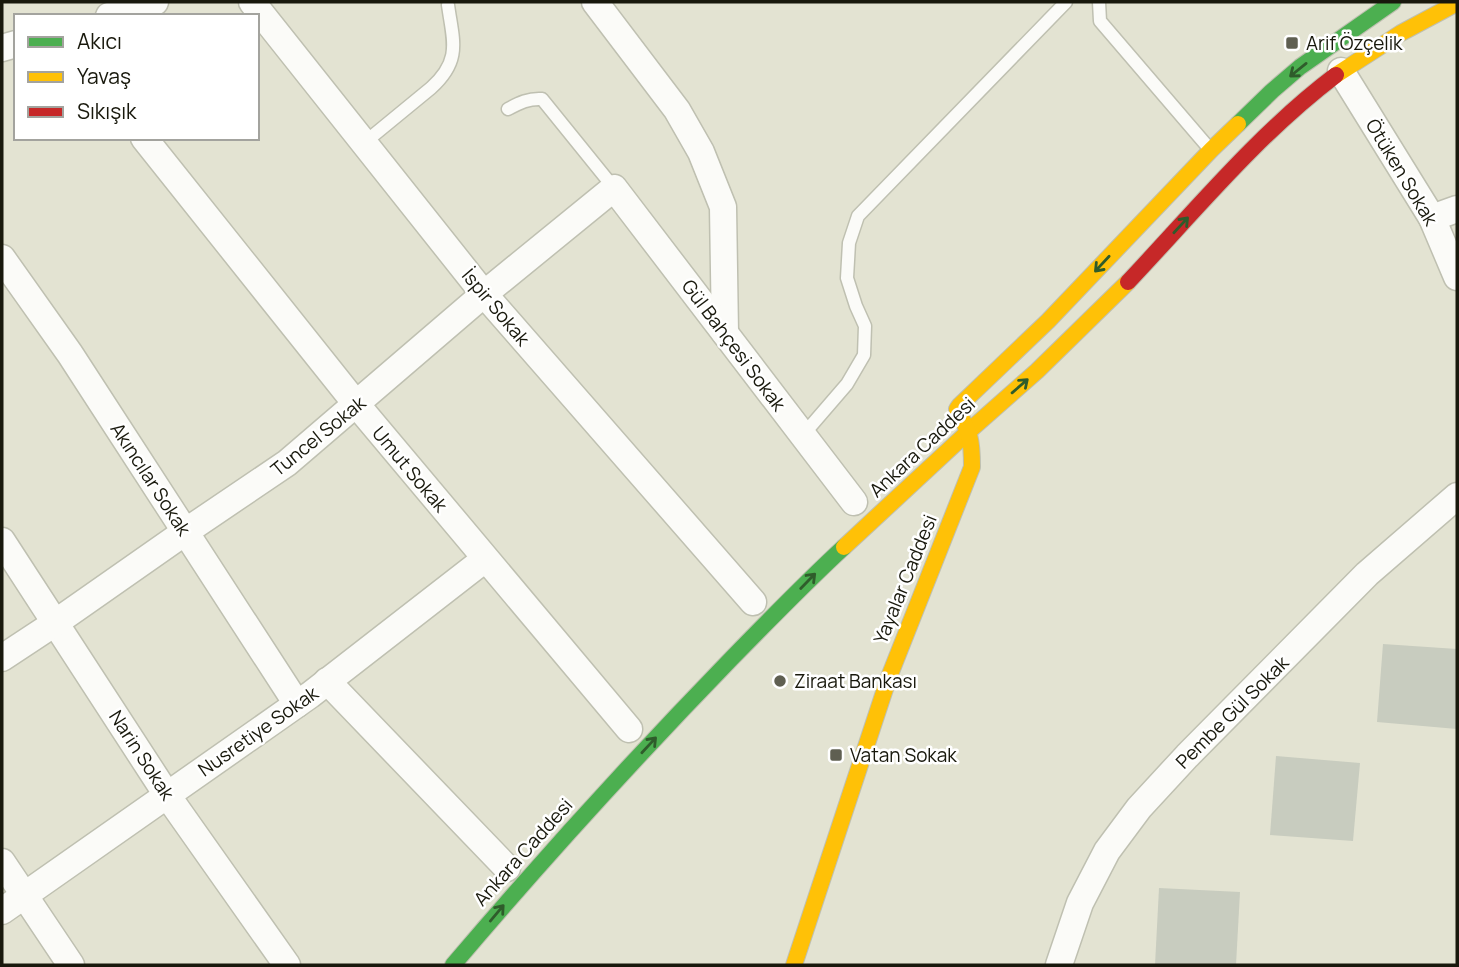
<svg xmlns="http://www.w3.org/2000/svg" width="1459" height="967" font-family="Manrope,sans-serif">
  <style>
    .building { fill: #c8ccbf }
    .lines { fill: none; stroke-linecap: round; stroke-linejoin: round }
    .lane-casing { stroke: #bfc0b1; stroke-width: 15 }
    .street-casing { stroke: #bfc0b1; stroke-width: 29 }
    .fast-casing { stroke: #bfc0b1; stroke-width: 18 }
    .slow-casing { stroke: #bfc0b1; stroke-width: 18 }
    .jam-casing { stroke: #bfc0b1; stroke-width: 18 }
    .lane { stroke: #fbfbf8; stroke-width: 12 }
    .street { stroke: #fbfbf8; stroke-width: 26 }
    .fast { stroke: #4caf50; stroke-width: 16 }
    .slow { stroke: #ffc107; stroke-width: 16 }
    .jam { stroke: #c62828; stroke-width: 16 }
    .oneway { stroke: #2f5c2b }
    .poi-dot { fill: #5f5f51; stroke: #fff; stroke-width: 2.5 }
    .labels { text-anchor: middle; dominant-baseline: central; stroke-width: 5; stroke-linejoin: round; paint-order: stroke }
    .poi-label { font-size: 19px; fill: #18180c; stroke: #fff; text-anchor: start }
    .street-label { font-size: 19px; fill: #18180c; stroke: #fff }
  </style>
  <rect width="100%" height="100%" fill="#e3e3d2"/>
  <g class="building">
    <path d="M1383,644l74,5v80l-80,-7z"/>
    <path d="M1276,756l84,7 -7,78 -83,-6z"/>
    <path d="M1159,888l81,4 -4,73h-81z"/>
  </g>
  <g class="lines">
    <defs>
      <g id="lane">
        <path d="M1099,2l1,19 108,126"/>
        <path d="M508,109c11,-6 21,-11 34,-10l72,89"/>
        <path d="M364,143l67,-55c31,-28 22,-47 17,-83"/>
        <path d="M803,435l44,-51 17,-29 1,-29 -9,-20 -9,-28 2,-35 9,-27 208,-214"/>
      </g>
      <g id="street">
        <path d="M252,2l232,292 269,308"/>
        <path d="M595,2l82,108 24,42 22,55 2,126"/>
        <path d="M109,16l46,-14"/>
        <path d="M2,48l14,-4"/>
        <path d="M1341,71l91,147 25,59"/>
        <path d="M144,138l213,267 272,324"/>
        <path d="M1432,218l25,-9"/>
        <path d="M2,258l68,96 227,350"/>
        <path d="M2,541l165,254 120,170"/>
        <path d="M2,658l53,-35 130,-91 102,-69 197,-169 130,-106 240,314"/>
        <path d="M327,681l180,187"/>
        <path d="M2,862l69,103"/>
        <path d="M2,911l308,-216 175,-136"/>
        <path d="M1059,965l21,-62 27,-52 32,-43 48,-52 180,-182 90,-78"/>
      </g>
      <g id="fast">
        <path d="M1238,124l34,-33 28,-24 93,-65"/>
        <path d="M453,965c89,-105 182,-207 278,-306 37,-38 74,-76 113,-112"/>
      </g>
      <g id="slow">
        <path d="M1336,75l65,-42 56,-30"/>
        <path d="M959,406l89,-85 163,-171 27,-26"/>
        <path d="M844,547l125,-116 68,-60 91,-89"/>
        <path d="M794,965l95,-288 83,-210c0,-28 -2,-34 -15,-58"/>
      </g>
      <path id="jam" d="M1128,282c67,-71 130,-148 208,-207"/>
    </defs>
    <use href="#lane" class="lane-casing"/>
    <use href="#street" class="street-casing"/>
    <use href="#fast" class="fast-casing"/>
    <use href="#slow" class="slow-casing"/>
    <use href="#jam" class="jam-casing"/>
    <use href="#lane" class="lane"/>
    <use href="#street" class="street"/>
    <use href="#fast" class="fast"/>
    <use href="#slow" class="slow"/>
    <use href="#jam" class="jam"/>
  </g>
  <defs><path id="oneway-shaft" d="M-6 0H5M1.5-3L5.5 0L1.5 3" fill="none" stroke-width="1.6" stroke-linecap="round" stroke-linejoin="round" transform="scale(1.75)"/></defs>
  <g class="oneway">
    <use href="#oneway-shaft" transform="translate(1298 70) rotate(141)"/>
    <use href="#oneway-shaft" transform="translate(1181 225) rotate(-47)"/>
    <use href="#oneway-shaft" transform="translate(1102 264) rotate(133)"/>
    <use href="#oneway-shaft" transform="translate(1020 386) rotate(-41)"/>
    <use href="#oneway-shaft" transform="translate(808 581) rotate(-46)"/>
    <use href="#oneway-shaft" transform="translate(649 745) rotate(-47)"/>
    <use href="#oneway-shaft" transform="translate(497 913) rotate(-50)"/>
  </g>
  <g class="poi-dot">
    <rect x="1285" y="36" width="14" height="14" rx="3.5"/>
    <circle cx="780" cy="681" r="7"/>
    <rect x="829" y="748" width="14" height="14" rx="3.5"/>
  </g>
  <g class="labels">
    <g class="poi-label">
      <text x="1306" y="43">Arif Özçelik</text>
      <text x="794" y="681">Ziraat Bankası</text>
      <text x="850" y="755">Vatan Sokak</text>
    </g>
    <g class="street-label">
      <text transform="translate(1402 172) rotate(59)">Ötüken Sokak</text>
      <text transform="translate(496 307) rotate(50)">İspir Sokak</text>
      <text transform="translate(734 345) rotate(53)">Gül Bahçesi Sokak</text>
      <text transform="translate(318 436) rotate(-39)">Tuncel Sokak</text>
      <text transform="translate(922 447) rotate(-43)">Ankara Caddesi</text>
      <text transform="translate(410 469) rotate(50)">Umut Sokak</text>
      <text transform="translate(151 479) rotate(57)">Akıncılar Sokak</text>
      <text transform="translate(905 579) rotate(-68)">Yayalar Caddesi</text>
      <text transform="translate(1232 712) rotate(-45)">Pembe Gül Sokak</text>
      <text transform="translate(258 731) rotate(-35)">Nusretiye Sokak</text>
      <text transform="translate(142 755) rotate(57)">Narin Sokak</text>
      <text transform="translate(523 852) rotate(-48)">Ankara Caddesi</text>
    </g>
  </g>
  <rect width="1459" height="967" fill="none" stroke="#18180c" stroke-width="7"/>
  <rect x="14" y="14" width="245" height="126" fill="#ffffff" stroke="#a3a39e" stroke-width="2"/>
  <rect x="28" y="37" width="35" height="10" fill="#4caf50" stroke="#a3a39e" stroke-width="2"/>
  <text x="77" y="49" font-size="21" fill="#18180c">Akıcı</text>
  <rect x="28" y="72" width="35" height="10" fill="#ffc107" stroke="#a3a39e" stroke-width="2"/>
  <text x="77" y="84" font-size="21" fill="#18180c">Yavaş</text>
  <rect x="28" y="107" width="35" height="10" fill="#c62828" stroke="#a3a39e" stroke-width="2"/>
  <text x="77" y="119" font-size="21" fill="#18180c">Sıkışık</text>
</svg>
